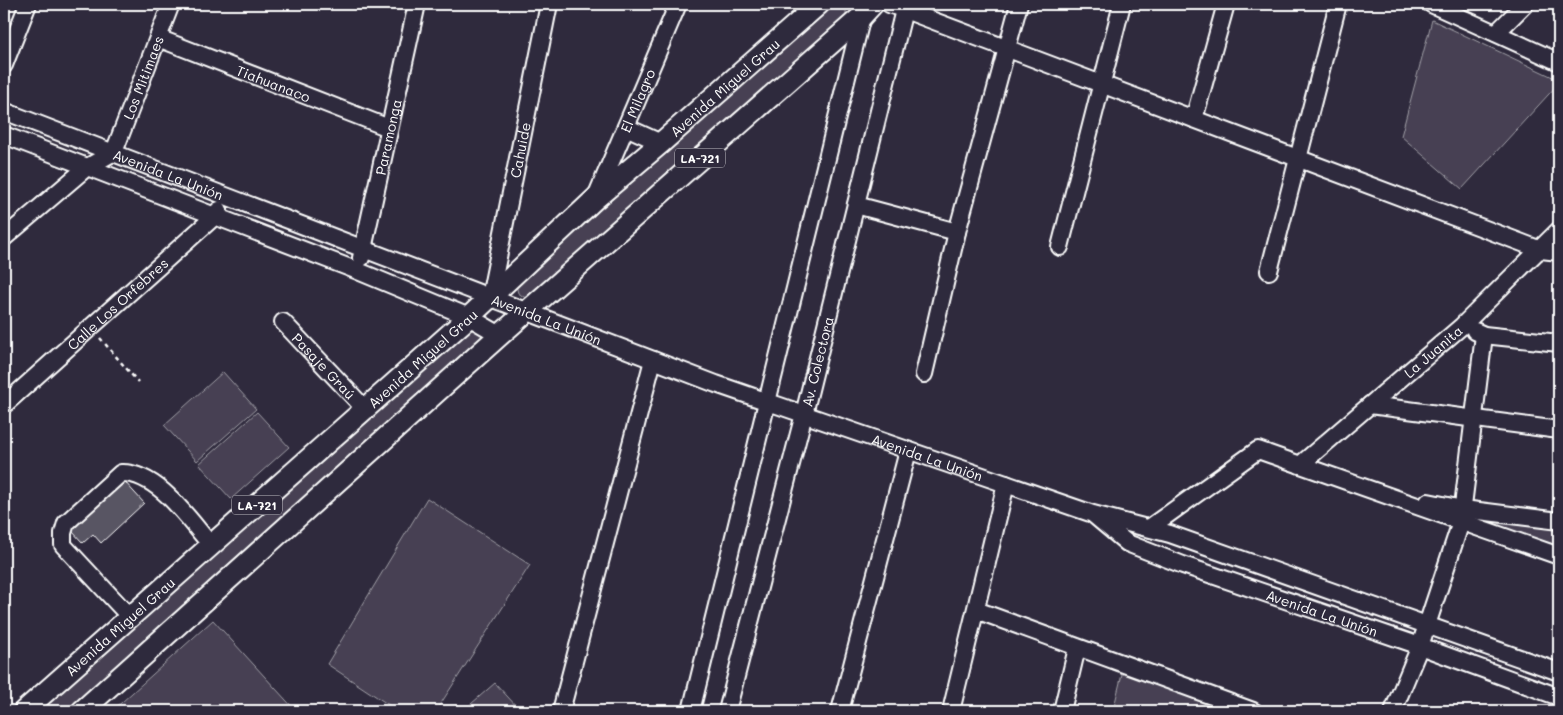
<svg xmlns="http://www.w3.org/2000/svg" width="1563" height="715" font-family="Mali,sans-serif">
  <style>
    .green { fill: #464152; stroke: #a2a0a8 }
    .building { fill: #595564; stroke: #fff }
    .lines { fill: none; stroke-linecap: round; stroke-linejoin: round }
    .minor-casing { stroke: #fff; stroke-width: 20 }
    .major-casing { stroke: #fff; stroke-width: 24 }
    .path { stroke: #fff; stroke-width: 2.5; stroke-dasharray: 4 4; stroke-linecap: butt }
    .minor { stroke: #2f2a3d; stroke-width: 16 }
    .major { stroke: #2f2a3d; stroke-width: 20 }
    .labels { text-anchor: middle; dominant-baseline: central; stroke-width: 4; stroke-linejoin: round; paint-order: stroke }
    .shield { fill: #2f2a3d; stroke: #c1bfc5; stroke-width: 1 }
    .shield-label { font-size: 12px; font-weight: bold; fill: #fff }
    .street-label { font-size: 14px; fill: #fff; stroke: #2f2a3d }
  </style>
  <rect width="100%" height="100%" fill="#2f2a3d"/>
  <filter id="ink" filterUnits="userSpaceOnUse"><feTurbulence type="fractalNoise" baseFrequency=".02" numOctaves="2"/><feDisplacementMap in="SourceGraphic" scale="10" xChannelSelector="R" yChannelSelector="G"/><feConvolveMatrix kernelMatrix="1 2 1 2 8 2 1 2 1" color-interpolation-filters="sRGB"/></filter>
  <g filter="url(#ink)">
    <g class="green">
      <path d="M831,4h9l6,3v7l-1,5 -318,280 -9,-6 -2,-8z"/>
      <path d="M1432,20l127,60v3l-97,106 -61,-53z"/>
      <path d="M463,326l17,3 3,6 -3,7 -409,369h-38z"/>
      <path d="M223,372l33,37 -59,52 -33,-36z"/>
      <path d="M257,412l32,35 -58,52 -32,-35z"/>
      <path d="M427,498l103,67 -94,146h-38l-71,-47z"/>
      <path d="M1479,519l80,11v18z"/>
      <path d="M213,620l83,91h-184z"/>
      <path d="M1123,670l85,30 3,11h-98z"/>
      <path d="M495,683l24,26 -2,2h-54z"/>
    </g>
    <path class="building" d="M124,481l20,22 -43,40 -8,-9 -10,9 -12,-13z"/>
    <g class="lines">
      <defs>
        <g id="minor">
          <path d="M889,4l652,246 18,2"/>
          <path d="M1431,4l128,58"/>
          <path d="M1496,33l29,-29"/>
          <path id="s1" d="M158,38l231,90"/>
          <path d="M4,65l24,-61"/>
          <path id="s2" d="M4,111l712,273 377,130 77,20 389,138"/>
          <path d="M1194,119l32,-115"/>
          <path d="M626,127l35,16"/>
          <path d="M4,135l354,136 111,46 31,18"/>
          <path id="s3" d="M596,197l82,-193"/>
          <path d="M856,205l101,27"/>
          <path id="s4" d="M4,238l82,-70 28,-16 57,-148"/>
          <path d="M1060,247l62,-243"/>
          <path id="s5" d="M361,258l56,-254"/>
          <path d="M1269,271l69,-267"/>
          <path id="s6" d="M490,297l59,-293"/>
          <path id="s7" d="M283,322l82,87"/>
          <path d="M1475,331l9,4 75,8"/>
          <path d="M924,374l33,-142 62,-228"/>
          <path id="s8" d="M4,405l211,-189 4,-6"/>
          <path d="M1370,405l189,25"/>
          <path id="s9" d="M1300,465l162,-139 97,-96"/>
          <path d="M1428,502l35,7 96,12"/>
          <path id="s10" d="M1095,516l32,27 56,22 237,81 139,51"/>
          <path d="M1149,528l109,-78 301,106"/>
          <path d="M976,610l277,101"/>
          <path d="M130,617l-67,-72v-12l3,-10 55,-50c37,-1 68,47 90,72"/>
          <path d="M561,711l92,-351"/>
          <path d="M691,711l171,-695"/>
          <path id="s11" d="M727,711l77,-297 100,-404"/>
          <path d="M840,711l68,-260"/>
          <path d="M951,711l55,-227"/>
          <path d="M1062,711l15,-63"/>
          <path d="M1393,711l27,-65 41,-124 23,-187"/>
        </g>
        <g id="major">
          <path id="s12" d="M24,711l445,-394 127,-119 65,-55 158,-139"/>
          <path d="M82,711l418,-376 362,-319 11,-12"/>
        </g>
      </defs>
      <use href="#minor" class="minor-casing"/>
      <use href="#major" class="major-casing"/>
      <path class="path" d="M100,338l38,44"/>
      <use href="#minor" class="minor"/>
      <use href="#major" class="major"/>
    </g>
  </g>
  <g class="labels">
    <g class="shield">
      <rect x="675" y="148.5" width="50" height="19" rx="4"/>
      <rect x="232" y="495.5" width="50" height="19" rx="4"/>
    </g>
    <g class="shield-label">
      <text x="700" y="158">LA-721</text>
      <text x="257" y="505">LA-721</text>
    </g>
    <g class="street-label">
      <text stroke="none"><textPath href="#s4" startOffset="220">Los Mitimaes</textPath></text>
      <text stroke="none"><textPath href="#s1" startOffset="124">Tiahuanaco</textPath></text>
      <text stroke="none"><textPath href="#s12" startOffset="938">Avenida Miguel Grau</textPath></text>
      <text stroke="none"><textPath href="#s3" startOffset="105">El Milagro</textPath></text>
      <text stroke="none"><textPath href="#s5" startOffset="124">Paramonga</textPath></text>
      <text stroke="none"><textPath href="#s6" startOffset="150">Cahuide</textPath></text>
      <text stroke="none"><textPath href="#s2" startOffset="176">Avenida La Unión</textPath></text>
      <text stroke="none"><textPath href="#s8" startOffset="152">Calle Los Orfebres</textPath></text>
      <text stroke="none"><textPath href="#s2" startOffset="581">Avenida La Unión</textPath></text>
      <text stroke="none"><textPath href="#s9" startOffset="175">La Juanita</textPath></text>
      <text stroke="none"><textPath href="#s12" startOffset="532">Avenida Miguel Grau</textPath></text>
      <text stroke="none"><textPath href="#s11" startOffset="361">Av. Colectora</textPath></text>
      <text stroke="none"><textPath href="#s7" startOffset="60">Pasaje Graú</textPath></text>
      <text stroke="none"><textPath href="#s2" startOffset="986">Avenida La Unión</textPath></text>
      <text stroke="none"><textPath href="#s10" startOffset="249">Avenida La Unión</textPath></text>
      <text stroke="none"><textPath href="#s12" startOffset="128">Avenida Miguel Grau</textPath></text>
    </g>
  </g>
  <rect width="1563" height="715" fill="none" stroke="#2f2a3d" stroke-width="20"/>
  <rect x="10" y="10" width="1543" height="695" fill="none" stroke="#fff" stroke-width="2" filter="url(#ink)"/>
</svg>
